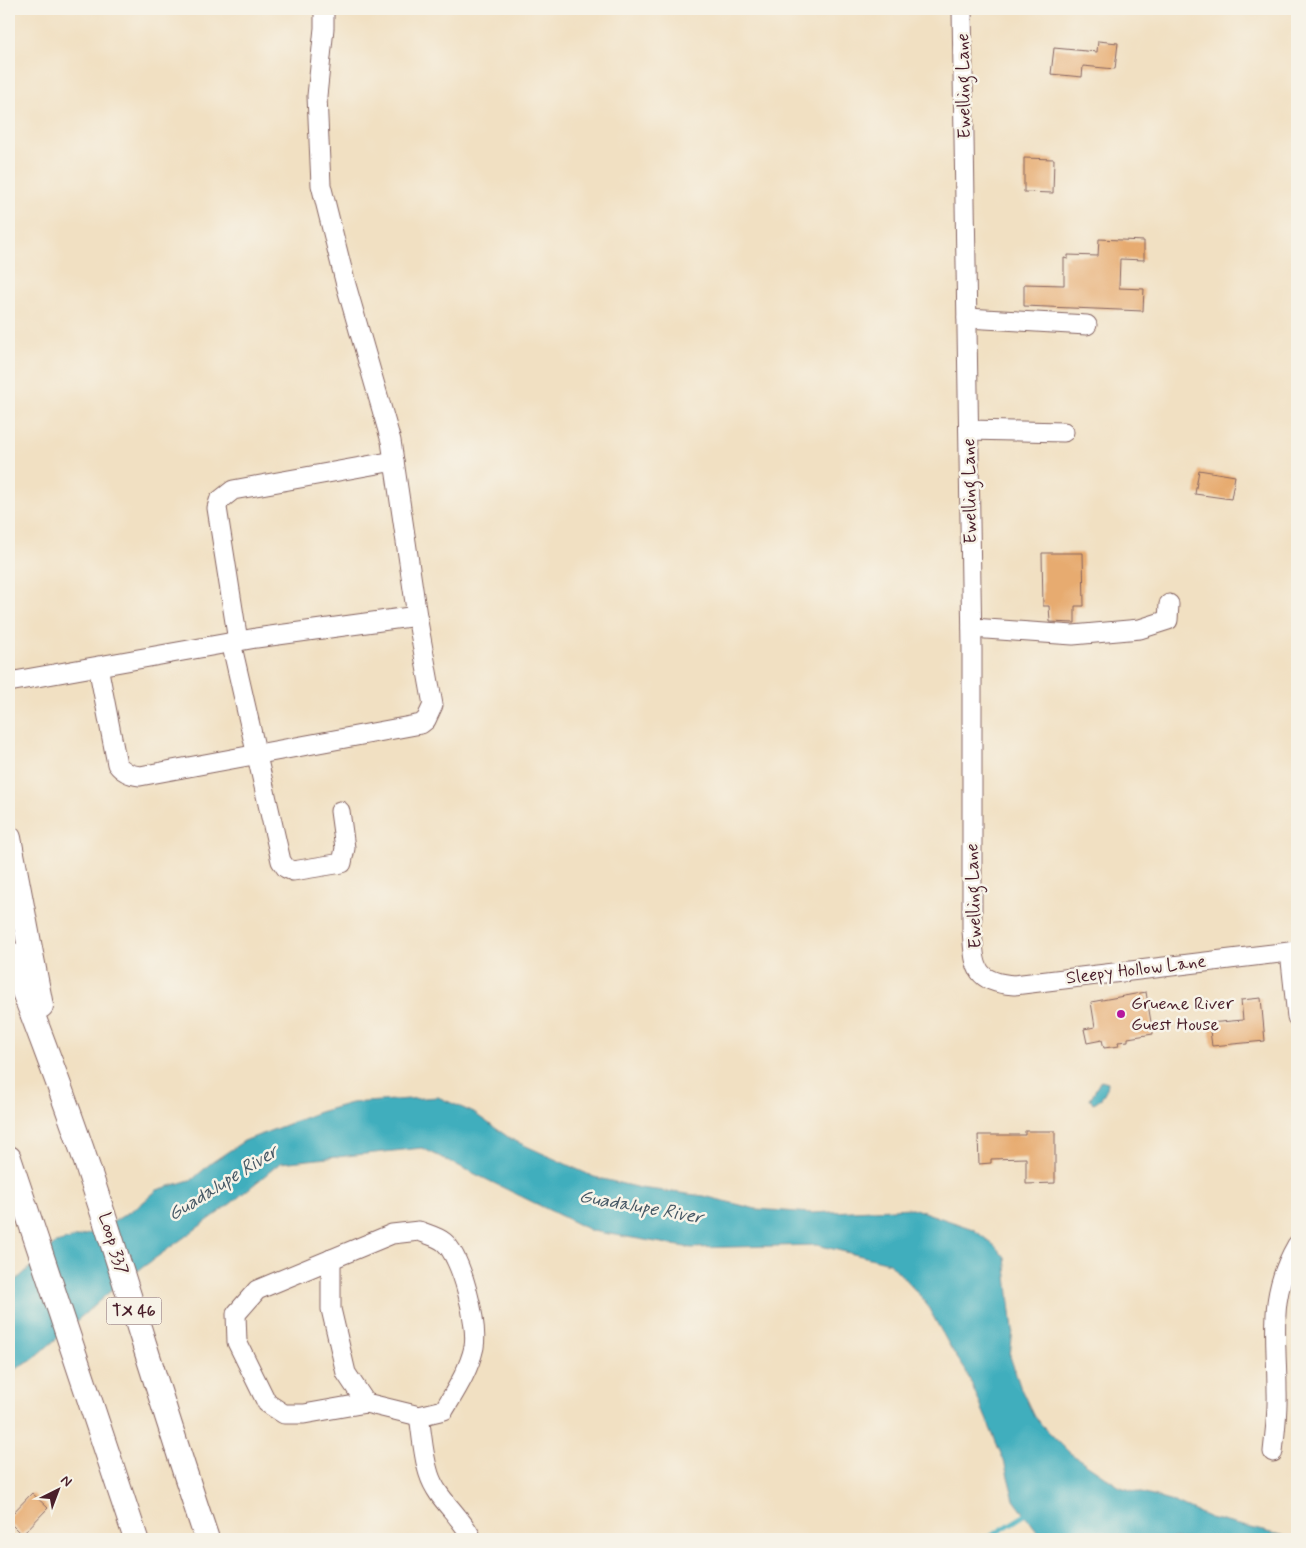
<svg xmlns="http://www.w3.org/2000/svg" width="1306" height="1548" font-family="Mynerve,sans-serif">
  <style>
    .water { fill: #40aebd; stroke: #456674 }
    .lines { fill: none; stroke-linecap: round; stroke-linejoin: round }
    .stream { stroke: #40aebd; stroke-width: 4.5 }
    .building { fill: #e7ab6f }
    .minor-casing { stroke: #846360; stroke-width: 21 }
    .major-casing { stroke: #846360; stroke-width: 26 }
    .minor { stroke: #fff; stroke-width: 19 }
    .major { stroke: #fff; stroke-width: 24 }
    .poi-dot { fill: #b5179e; stroke: #f7f3e8; stroke-width: 2 }
    .labels { text-anchor: middle; dominant-baseline: central; stroke-width: 5; stroke-linejoin: round; paint-order: stroke }
    .shield { fill: #f7f3e8; stroke: #7e5f64; stroke-width: 1 }
    .shield-label { font-size: 16px; font-weight: bold; fill: #4a1f2b }
    .street-label { font-size: 18px; fill: #4a1f2b; stroke: #f7f3e8 }
    .poi-label { font-size: 18px; fill: #4a1f2b; stroke: #f7f3e8; text-anchor: start }
    .water-label { font-size: 19px; font-style: italic; fill: #465865; stroke: #f7f3e8 }
  </style>
  <rect width="100%" height="100%" fill="#f7f3e8"/>
  <filter id="ink" filterUnits="userSpaceOnUse"><feTurbulence type="fractalNoise" baseFrequency=".02" numOctaves="2"/><feDisplacementMap in="SourceGraphic" scale="10" xChannelSelector="R" yChannelSelector="G"/><feConvolveMatrix kernelMatrix="1 2 1 2 8 2 1 2 1" color-interpolation-filters="sRGB"/></filter>
  <filter id="wash" filterUnits="userSpaceOnUse"><feTurbulence type="fractalNoise" baseFrequency=".0096" numOctaves="4" result="noise"/><feDisplacementMap in="SourceGraphic" scale="20" xChannelSelector="R" yChannelSelector="G"/><feGaussianBlur stdDeviation="1.12" result="paint"/><feColorMatrix in="noise" values="0 0 0 0 0 0 0 0 0 0 0 0 0 0 0 0 0 1.4 0 .05"/><feComposite in="paint" operator="in"/></filter>
  <g filter="url(#wash)">
    <rect width="100%" height="100%" fill="#f1e0c2"/>
    <g class="water">
      <path d="M1101,1080l7,2c0,8 -7,20 -15,22l-3,-5z"/>
      <path d="M438,1097l36,16 37,26 83,38 46,11 64,8 52,13 56,4 100,-5 61,21 22,17 10,12 8,72 -3,26 11,33 14,29 35,35 50,34 54,15 36,16 87,21h-254l-29,-39 -10,-39 -38,-90 -14,-21 -28,-50 -34,-37 -73,-18 -126,3 -99,-17 -170,-83 -142,15 -51,42 -115,83 -83,73 -22,11v-85l47,-44 43,-12 41,-26 17,-15 36,-11 18,-16 33,-22 75,-29 32,-9z"/>
    </g>
    <g class="lines">
      <path class="stream" d="M986,1539l44,-27"/>
    </g>
    <g id="blocks">
      <g class="building">
        <path d="M1098,41l20,2 -3,26 -32,-3 -1,11 -31,-3 3,-26 43,4z"/>
        <path d="M1024,158l30,1 -1,34 -29,-1z"/>
        <path d="M1099,239l45,2v19l-24,-1 -1,29 25,1 -1,22 -119,-5v-22l40,1v-27l4,1v-4l30,1z"/>
        <path d="M1199,470l36,6 -4,23 -36,-5z"/>
        <path d="M1042,553h41l1,53h-9v17l-25,-1 -1,-16h-6z"/>
        <path d="M1146,992l7,42 -25,4v3l-10,1 1,4 -15,2 -2,-8 -15,3 -3,-14 11,-2 -4,-25z"/>
        <path d="M1261,998l4,43 -53,5 -3,-23 34,-3 -2,-20z"/>
        <path d="M1025,1131h30v52l-29,1v-26l-35,1v4l-12,1 -1,-29h47z"/>
        <path d="M32,1493l16,15 -26,27 -13,-13v-5z"/>
      </g>
    </g>
  </g>
  <g filter="url(#ink)">
    <use href="#blocks" fill-opacity="0" stroke="#846360" stroke-width="1"/>
    <g class="lines">
      <defs>
        <g id="minor">
          <path d="M324,9v19l-7,68 4,89 25,100 45,156 3,20"/>
          <path d="M962,9l10,640v281c3,36 1,52 42,55l283,-34"/>
          <path d="M967,318l120,7"/>
          <path d="M969,430l95,2"/>
          <path d="M972,628l101,7 67,-6 28,-9 1,-16"/>
          <path d="M238,641l-21,-133 2,-7 14,-11 161,-29 23,155"/>
          <path d="M231,642l50,219 5,7 7,3 49,-8 3,-15 -5,-37"/>
          <path d="M9,682c82,-15 165,-29 247,-44l161,-22 16,89 -7,15 -5,4 -281,52c-10,-1 -17,-4 -23,-12l-19,-98"/>
          <path d="M1290,952l7,65"/>
          <path d="M419,1231c8,3 19,6 25,11 18,15 34,82 30,105 -5,23 -18,43 -30,63l-25,6 -53,-13 -62,11h-20l-17,-11 -30,-61 -1,-28 21,-24 135,-56z"/>
          <path d="M331,1259v50l15,64 20,30"/>
          <path d="M419,1416c3,18 4,40 10,58 8,26 33,42 43,65"/>
          <path d="M1273,1452c2,-20 5,-41 4,-61 0,-57 -10,-94 20,-146"/>
        </g>
        <g id="major">
          <path d="M9,838l32,168"/>
          <path d="M9,953c29,76 59,152 84,230 39,119 74,238 114,356"/>
          <path d="M9,1158l127,381"/>
        </g>
      </defs>
      <use href="#minor" class="minor-casing"/>
      <use href="#major" class="major-casing"/>
      <use href="#minor" class="minor"/>
      <use href="#major" class="major"/>
    </g>
  </g>
  <circle class="poi-dot" cx="1121" cy="1014" r="5"/>
  <g class="labels">
    <rect class="shield" x="106.5" y="1297.5" width="55" height="27" rx="4"/>
    <g class="shield-label">
      <text x="134" y="1311">TX 46</text>
    </g>
    <g class="street-label">
      <text transform="translate(964 86) rotate(-91)">Ewelling Lane</text>
      <text transform="translate(970 491) rotate(-91)">Ewelling Lane</text>
      <text transform="translate(974 896) rotate(-92)">Ewelling Lane</text>
      <text transform="translate(1136 970) rotate(-7)">Sleepy Hollow Lane</text>
      <text transform="translate(113 1244) rotate(73)">Loop 337</text>
    </g>
    <g class="poi-label">
      <text x="1131" y="1004">Gruene River<tspan x="1131" dy="21">Guest House</tspan></text>
    </g>
    <g class="water-label">
      <text transform="translate(223 1183) rotate(-32)">Guadalupe River</text>
      <text transform="translate(641 1207) rotate(10)">Guadalupe River</text>
    </g>
  </g>
  <rect width="1306" height="1548" fill="none" stroke="#f7f3e8" stroke-width="30"/>
  <g transform="translate(58 1490) rotate(42)" stroke="#f7f3e8" stroke-width="4" paint-order="stroke">
  <path d="M0-4L9 19L0 12L-9 19Z" fill="#4a1f2b"/>
  <text y="-8" font-size="14" font-weight="bold" text-anchor="middle" fill="#4a1f2b">N</text>
  </g>
</svg>
